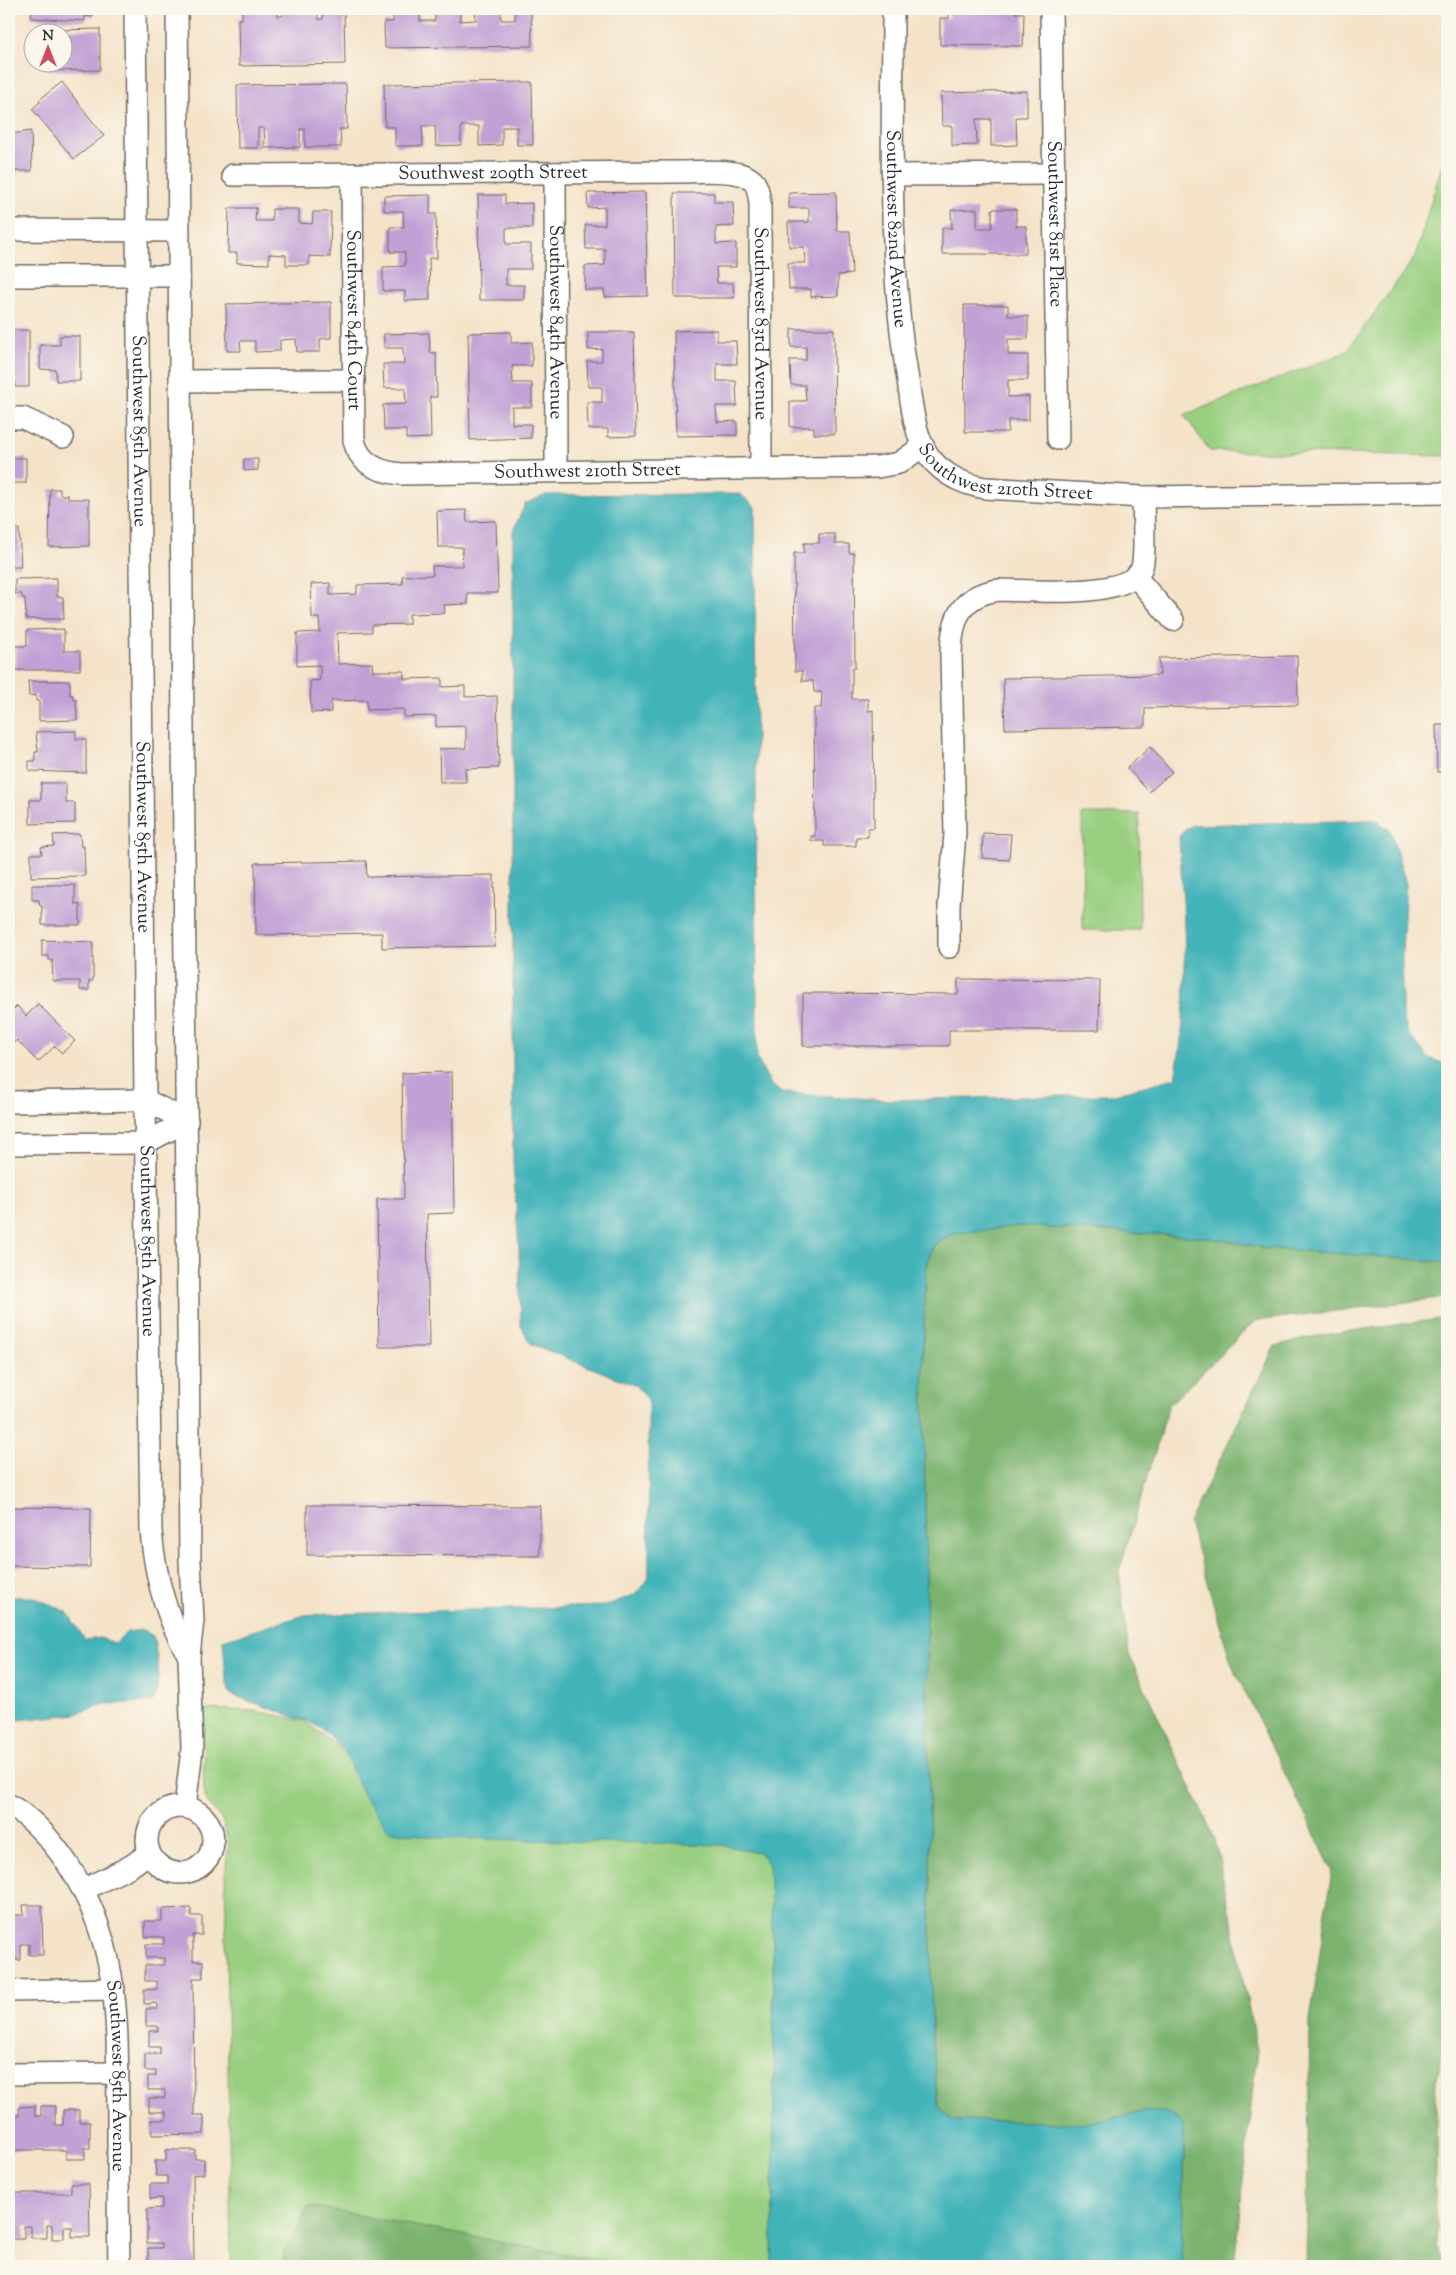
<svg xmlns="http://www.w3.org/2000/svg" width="1456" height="2275" font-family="'Sorts Mill Goudy',serif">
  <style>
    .green { fill: #99cf80; stroke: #627d56 }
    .forest { fill: #7ab26e; stroke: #526e4c }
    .water { fill: #42b3b9; stroke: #366f72 }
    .building { fill: #c1a1d5 }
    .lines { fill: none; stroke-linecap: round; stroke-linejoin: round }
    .minor-casing { stroke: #716b62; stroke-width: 24 }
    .minor { stroke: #fff; stroke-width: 21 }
    .labels { text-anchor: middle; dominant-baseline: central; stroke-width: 4; stroke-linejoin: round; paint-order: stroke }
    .street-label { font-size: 19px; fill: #2b2b2b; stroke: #fbf7ec }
  </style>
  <rect width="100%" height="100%" fill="#fbf7ec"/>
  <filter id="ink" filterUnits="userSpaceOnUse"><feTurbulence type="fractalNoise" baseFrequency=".02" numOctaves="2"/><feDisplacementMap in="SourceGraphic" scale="10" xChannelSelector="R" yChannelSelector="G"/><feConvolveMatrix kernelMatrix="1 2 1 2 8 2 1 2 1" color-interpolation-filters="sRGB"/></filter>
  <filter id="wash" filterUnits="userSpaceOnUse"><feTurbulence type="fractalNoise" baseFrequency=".0096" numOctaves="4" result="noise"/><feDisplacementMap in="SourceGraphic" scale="20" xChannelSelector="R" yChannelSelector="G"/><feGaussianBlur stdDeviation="1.12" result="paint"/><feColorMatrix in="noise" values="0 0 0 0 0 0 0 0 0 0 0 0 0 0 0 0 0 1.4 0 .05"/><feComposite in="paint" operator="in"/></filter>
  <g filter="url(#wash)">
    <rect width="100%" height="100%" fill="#f4e3c9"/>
    <g class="green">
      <path d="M1447,147v309l-237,-5 -26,-36 162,-63 69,-95z"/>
      <path d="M1082,814h57l1,116h-57z"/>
      <path d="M203,1709l52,2 49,10 40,30 377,94 38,7 10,12 4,82 1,176 -2,144h-541l-6,-394 4,-28 -7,-24 -18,-23z"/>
    </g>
    <g class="forest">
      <path d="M1018,1226l186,11 63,11 180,14v35l-192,24 -86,84 -50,166 10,84 86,184 42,211 -23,216h-53l4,-119 -38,-36 -63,12 -133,-3 -13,-15 -6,-68 -9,-686 3,-86 8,-21 17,-10z"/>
      <path d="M1447,1318v715l-11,45v167l11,21h-141l4,-246 22,-150 -100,-205 -43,-142 86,-177 46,-11z"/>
      <path d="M309,2206l319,60h-345l1,-12z"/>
    </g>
    <g class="water">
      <path d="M740,494l15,13 2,552 15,27 12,7 101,7 226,-5 64,-17c16,-78 9,-161 4,-241l6,-8 9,-4 181,-5 15,10 16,53 -4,68v61l6,21 21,25 18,7v197l-180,-14 -63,-11 -186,-11 -67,8 -17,10 -8,21 -3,86 9,686 6,68 13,15 133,3 63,-12 23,2 13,11 2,23 -4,119h-409l2,-144 -1,-176 -4,-82 -10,-12 -38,-7 -280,-7 -52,-7 -25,-34 -20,-46 -25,-25 -89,-32 -4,-16 -3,-38 82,-25 300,-9 31,-12 13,-17 -1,-178 -13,-14 -104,-41 -10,-18 -2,-78 -6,-86v-631l12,-27 21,-9z"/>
      <path d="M9,1597h24l34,15 18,28 15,-2 15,5 12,-11 16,-2 10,6c5,23 9,44 0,66l-49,2 -28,10 -67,7z"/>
    </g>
    <g id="blocks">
      <g class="building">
        <path d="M32,9h61v8l-8,-1v5l-54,-3z"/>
        <path d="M242,9h36v7h5v-7h35v10h5v-10h21l1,55 -106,2 -1,-47h4z"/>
        <path d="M393,9h26l1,12h15v-12h25v12l16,-1 -1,-11h26v11h14v-11h16l1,37 -147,2 -1,-26h9z"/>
        <path d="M949,9h26v4h16v-4h24v4h9l-1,33 -83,-1v-27h9z"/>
        <path d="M100,29v41l-52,1v-9h14v-30h-3v-2z"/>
        <path d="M62,82l42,54 -30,23 -42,-50 8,-7 -1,-2z"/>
        <path d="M532,82l1,63h-16v-18h-15v18l-23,1v-20h-18v19l-25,1 -1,-20h-13l1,20h-28v-19h-10l-1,-43z"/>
        <path d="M346,84l1,45h-7l1,18h-36v-18h-5v18l-35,1 -1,-20h-6v20h-20l-1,-63z"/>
        <path d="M1027,91v26h-11l1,28 -26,1v-27h-15l1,26 -25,1v-20h-10l-1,-33z"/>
        <path d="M9,129h2v5l20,-3 1,40h-17v10l-6,1z"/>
        <path d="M645,192l3,104 -43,1 -1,-7h-19v-24l20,-1v-16h-19l-1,-24h20v-18l-17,1 -1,-15z"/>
        <path d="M836,192l1,39h13l2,43 -14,1v21l-27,1v-8h-22l-1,-26h17l-1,-16h-15l-1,-25h21v-14h-20v-15z"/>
        <path d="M674,193h40v9h19l1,24 -18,1v17l20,-1v24h-20l1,16h16l1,15h-59z"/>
        <path d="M430,195v19h6l1,44h-8l1,42 -25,1v-10h-22v-24l22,-1v-14h-15v-25h14l-1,-16h-19v-15z"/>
        <path d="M478,195h27v9l27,-1v25h-26v16h25v25h-25v16h18v15h-45z"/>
        <path d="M229,208h27l-1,13h17v-12h27v14l13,1 1,-12h18l-1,45 -21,-1v9h-23v-10l-17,-1v10l-32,-1v-10h-9z"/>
        <path d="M977,209v19h15v-19h24v17h10v28h-84v-26h10l-1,-18z"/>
        <path d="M331,302v36l-11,1v13h-23l-1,-13 -16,1v11l-25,1v-11h-15l1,10h-14l-1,-47z"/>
        <path d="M964,305h44v11h20v23h-20v16h20v25h-20v17l21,-1v24h-21v12h-43z"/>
        <path d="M791,329h43l1,105h-21v-7h-24v-26h16l-1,-16h-14l-1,-25h16v-13h-15z"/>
        <path d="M9,330h20v57h-14v-7h-6z"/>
        <path d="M717,330v11h19l1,23h-20v17h19l1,25h-21l1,16 20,-1v14l-61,1 -2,-105z"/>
        <path d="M511,332v11l21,-1v24h-20l1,17h19v24h-20v17h19v14l-61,2 -2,-107z"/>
        <path d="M588,332h46l2,104 -28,1v-8h-20l-1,-27h15v-15h-14l-1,-26h15v-12l-14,1z"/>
        <path d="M429,333l1,20h6l1,44h-7l1,41 -25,1v-9h-22l-1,-25 23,-1 -1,-16h-21l-1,-24h21l-1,-16h-19v-14z"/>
        <path d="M60,336h20v45h-24v-11l-16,-1v-24h20z"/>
        <rect x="9" y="458" width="17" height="25"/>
        <path d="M244,459h14v11l-14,1z"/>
        <path d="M50,489h10v6h8v4h21v47l-40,1z"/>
        <path d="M466,510l1,12 29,-1 2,72h-31l1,11 -24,1 1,8 -36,1v10l-37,1v7l-35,1 1,31 34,-1 1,8h31v8l38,-1v9l23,-1v11l32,-1 2,72 -34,1 1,13h-26l-1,-33 27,-1v-22l-30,1v-11l-32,1v-8l-37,1v-10l-36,1v11l-20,1 -1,-32 10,-1v-15l-23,1v-33l23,-1 -1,-14h-7l-1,-34 19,-1v12l27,-1v-9l46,-1 -1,-8 31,-1 -1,-9h31l-1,-19h-24l-1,-36z"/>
        <path d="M9,529h10l2,38h-12z"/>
        <path d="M819,534h16v10h14v9h5l1,115h-3v31h16v12l5,-1 1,118h-6v9h-12v9h-32v-5h-13v-5h4l-1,-128h7l1,-16h-8l-1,-11h-11v-10h-7l-1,-118h10v-10h15z"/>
        <path d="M57,578v19h6l1,22h-38l-1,-21h-3v-4h-7v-15z"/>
        <path d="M64,629v22h16v19h-64l-1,-24h12v-16z"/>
        <path d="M1297,656l1,49 -153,3v19l-140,2 -2,-51 157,-3 -1,-17z"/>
        <path d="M28,681h42v14h3v4h3l1,21 -38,1v-20h-3v-6l-7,1z"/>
        <path d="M1436,725h11v47h-10z"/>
        <path d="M76,731v8h10v34l-57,-2v-10h6v-9h3l-2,-20z"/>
        <path d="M1150,747l22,25 -23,20 -22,-24z"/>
        <path d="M41,783h25v20h9v20l-45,1v-24h11z"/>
        <path d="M983,833l28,1 -2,26 -27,-2z"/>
        <path d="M80,834l1,13 3,-1 1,30 -54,1v-23h11l-1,-7 13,-1 -1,-11z"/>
        <path d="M366,861l1,16 127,-2 1,71 -113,2v-15l-126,2 -1,-72z"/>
        <path d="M32,885h43v19h5v21h-38v-19h-2l-1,-6h-7z"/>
        <path d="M42,940l51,2v39h-4v9h-9v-9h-27l-1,-21h-3v-4h-7z"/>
        <path d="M958,979l142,1 -1,50h-150v16h-146v-53l155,1z"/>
        <path d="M38,1004l37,37 -13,12 -7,-7 -17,16 -21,-22 -6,5 -2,-2v-29l8,-8 9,10z"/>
        <path d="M452,1072l2,141 -27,1 2,133h-50l-2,-148h27l-2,-126z"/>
        <path d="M307,1505l233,1v50l-233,-1z"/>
        <path d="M9,1507l82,1 -1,59 -81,-1z"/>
        <path d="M23,1905h19l1,50h-14v-11h-8v16h-12v-45h15z"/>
        <path d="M191,1908v8h11v19h-9v26h10v17h-10l1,137h10v19l-52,1 -1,-15h15v-8h-17v-14h16v-8h-17v-14h8v-5h-11v-17h15v-7h-11v-16h9v-5h-12v-17h11v-6l-13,1v-14l13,-1v-8h-12v-16h19v-7h-18v-14h18v-7h-19v-16h17v-12z"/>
        <path d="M9,2106h3v10h7v-9l16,-1v10h6v-10h14v19h8v-15h16v12h11v26h-5v11h-19v-9h-57z"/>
        <path d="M166,2150h29v9h9v15l-11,1 1,91 -46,-1v-17h14v-5h-15v-34l15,-1v-10l-12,1v-15h17v-8h-11l-1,-15h11z"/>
        <path d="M71,2184h18l1,53h-18v-10h-8v12h-12v-14h-5v13h-16v-12h-7v13h-15v-46h62z"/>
      </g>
    </g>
  </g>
  <g filter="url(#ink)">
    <use href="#blocks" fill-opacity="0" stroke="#716b62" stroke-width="1"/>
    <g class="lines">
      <defs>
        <g id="minor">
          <path id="s1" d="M135,9l10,1091 6,431c4,44 15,88 38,125"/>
          <path d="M177,9l13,1552 3,59 -4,36 3,93 -7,58"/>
          <path id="s2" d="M893,9c0,121 -6,245 14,365 4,24 6,53 17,74 12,23 36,36 61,40l158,9 304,-4"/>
          <path id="s3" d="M1051,9l7,430"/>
          <path id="s4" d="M555,173l1,298"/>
          <path id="s5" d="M352,174l2,266c5,24 25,32 48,34l476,-7 21,-4 24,-17"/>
          <path id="s6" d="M233,175l445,-3c18,0 62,-5 75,9 5,5 6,15 7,22l1,265"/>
          <path d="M893,175l160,-1"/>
          <path d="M9,230l170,1"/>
          <path d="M9,276h170"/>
          <path d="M180,381l174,-1"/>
          <path d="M9,418h14l40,19"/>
          <path d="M1135,576l38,44"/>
          <path d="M949,947v-41l6,-72 -4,-180c1,-35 9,-59 48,-64 29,0 131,10 143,-23 4,-13 1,-54 1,-70"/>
          <path d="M9,1102l136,-2 42,21"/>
          <path d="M9,1144l136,-1 42,-22"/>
          <path id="s7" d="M9,1805c24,13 43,36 58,58 55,83 50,161 51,255 0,50 0,99 1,148"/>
          <circle cx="180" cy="1840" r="33"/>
          <path d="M83,1890l48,-24 18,-13"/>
          <path d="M9,1991l105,-2"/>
          <path d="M9,2074l109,-1"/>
        </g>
      </defs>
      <use href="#minor" class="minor-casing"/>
      <use href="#minor" class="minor"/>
    </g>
  </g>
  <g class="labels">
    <g class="street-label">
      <text stroke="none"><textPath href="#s6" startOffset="260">Southwest 209th Street</textPath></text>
      <text stroke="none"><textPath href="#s3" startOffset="215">Southwest 81st Place</textPath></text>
      <text stroke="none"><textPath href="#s2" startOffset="220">Southwest 82nd Avenue</textPath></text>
      <text stroke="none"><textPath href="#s5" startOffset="146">Southwest 84th Court</textPath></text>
      <text stroke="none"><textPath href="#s4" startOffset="149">Southwest 84th Avenue</textPath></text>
      <text stroke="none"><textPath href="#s6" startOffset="666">Southwest 83rd Avenue</textPath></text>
      <text stroke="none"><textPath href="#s1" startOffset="422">Southwest 85th Avenue</textPath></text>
      <text stroke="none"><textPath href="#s5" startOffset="515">Southwest 210th Street</textPath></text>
      <text stroke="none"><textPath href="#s2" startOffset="532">Southwest 210th Street</textPath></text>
      <text stroke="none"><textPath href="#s1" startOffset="828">Southwest 85th Avenue</textPath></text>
      <text stroke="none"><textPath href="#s1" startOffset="1232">Southwest 85th Avenue</textPath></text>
      <text stroke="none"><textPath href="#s7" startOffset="305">Southwest 85th Avenue</textPath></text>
    </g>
  </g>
  <rect width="1456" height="2275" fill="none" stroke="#fbf7ec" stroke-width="30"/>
  <g transform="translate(48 48)"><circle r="24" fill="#fbf7ec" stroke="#a8a59f"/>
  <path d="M0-4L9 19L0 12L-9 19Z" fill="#d1495b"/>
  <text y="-8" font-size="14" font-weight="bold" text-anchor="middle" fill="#2b2b2b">N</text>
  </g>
</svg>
